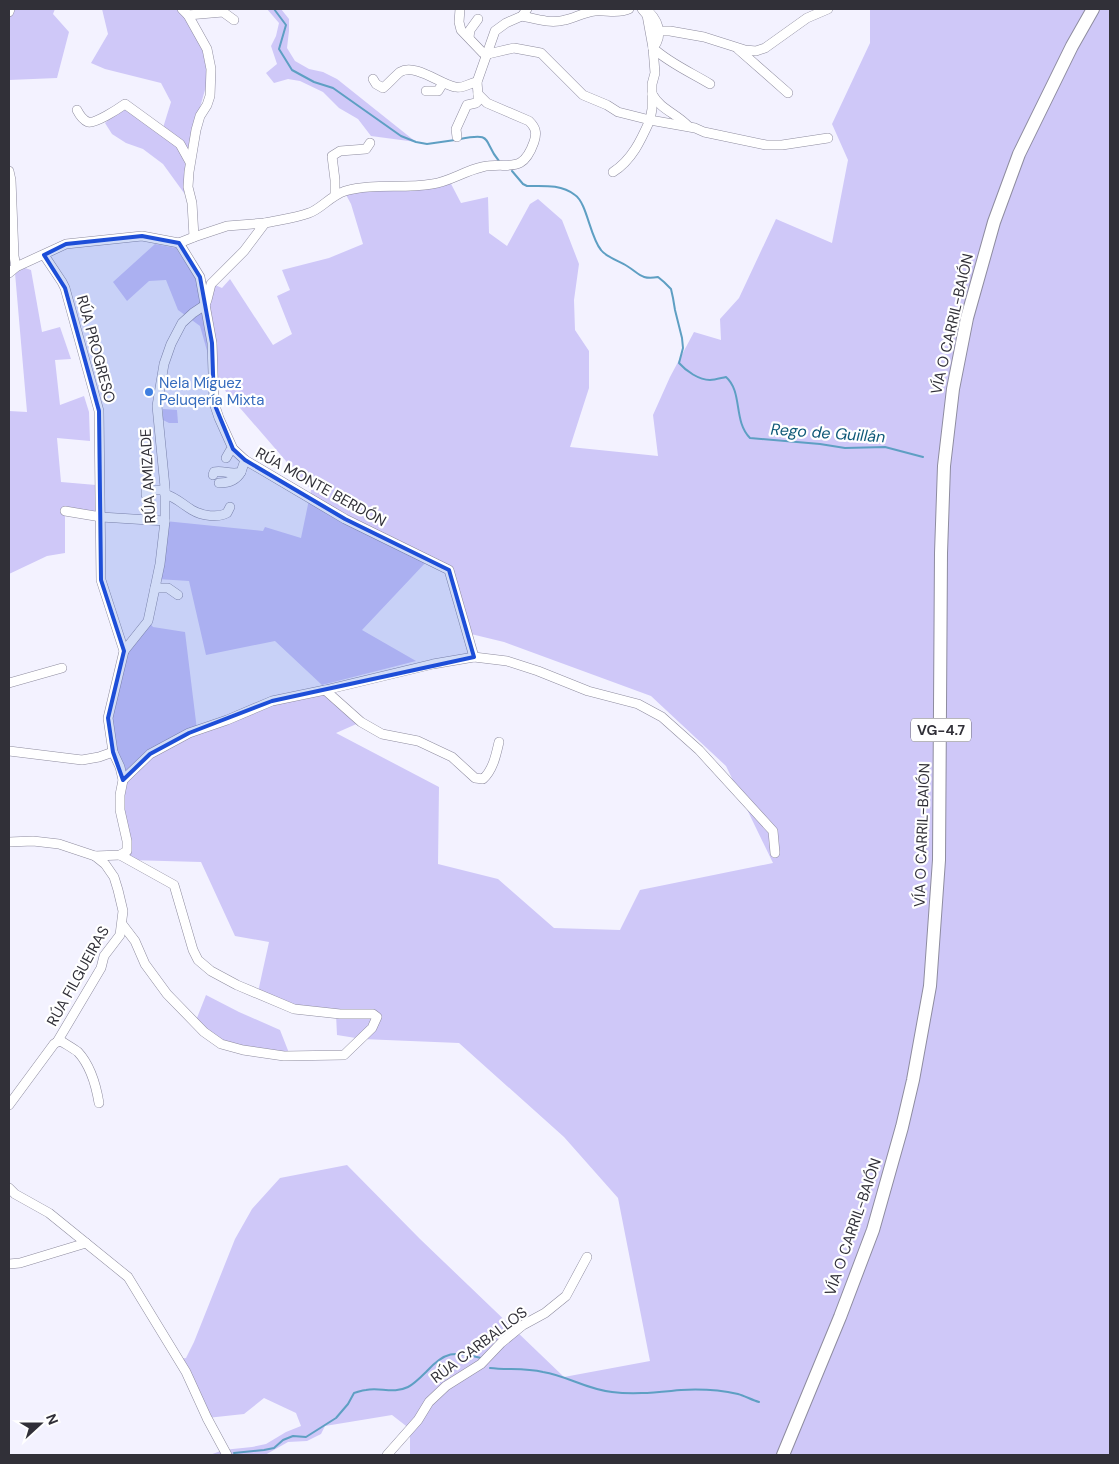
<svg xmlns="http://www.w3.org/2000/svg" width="1119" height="1464" font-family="'DM Sans',sans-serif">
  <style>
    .green { fill: #cfc8f8 }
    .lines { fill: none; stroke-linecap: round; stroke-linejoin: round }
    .stream { stroke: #5e9fc3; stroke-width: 2 }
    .minor-casing { stroke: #8e8c9f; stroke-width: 10 }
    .highway-casing { stroke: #8e8c9f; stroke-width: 14 }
    .minor { stroke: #fff; stroke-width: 9 }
    .highway { stroke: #fff; stroke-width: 12 }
    .marked { fill: #1d4ed8; fill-opacity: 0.2; stroke: #1d4ed8; stroke-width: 4; stroke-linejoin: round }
    .shop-dot { fill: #3f7fe0; stroke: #fff; stroke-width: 2 }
    .labels { text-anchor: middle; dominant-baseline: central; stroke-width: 4.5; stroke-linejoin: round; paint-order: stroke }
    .shield { fill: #fff; stroke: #6f6e74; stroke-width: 1 }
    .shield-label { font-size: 14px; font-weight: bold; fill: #313038 }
    .street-label { font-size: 15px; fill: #313038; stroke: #fff }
    .shop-label { font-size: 15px; fill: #366cbe; stroke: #fff; text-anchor: start }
    .water-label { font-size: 16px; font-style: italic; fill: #0f5978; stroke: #fff }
  </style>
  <rect width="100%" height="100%" fill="#f3f2ff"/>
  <g class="green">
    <path d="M9,9h46l-2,5 16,18 -12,46 -48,2z"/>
    <path d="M102,9h80l6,6 23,54 -25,87 -2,37 -21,-29 -20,-15 -17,-6 -14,-9 -7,-11 20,-19 37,27 9,-29 -10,-19 -56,-14 -14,-6 17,-29z"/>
    <path d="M267,9h14l8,10v12l-2,17 8,13 14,8 14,3 14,7 79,63 -45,-6 -13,-17 -19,-11 -16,-16 -23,-11 -12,-2 -14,4 -8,-10 11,-9 -6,-18 5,-10 3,-13z"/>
    <path d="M870,9h240v1446h-700v-26l-18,-14 -67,11 -4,8 -14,7 -19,1 -23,13h-55l13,-5 29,-3 14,-3 20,-12 15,-6 -5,-13 -32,-15 -20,16 -37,4 -28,-59 7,-1 8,-16 41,-103 17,-30 28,-31 67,-13 73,74 144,138 86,-16 -32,-163 -54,-61 -105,-94 -97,-4 -25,-4 -1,-21 -42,-5 -36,-17 11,-50 -34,-6 -34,-74 -73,-2 -5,-34v-46l-15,-62 12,-53 28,-44 5,6 32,5 12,98 75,-29 53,-11 36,32 -25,11 103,54 -1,77 60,15 56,49 66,2 20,-40 133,-27 -47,-97 -75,-70 -147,-54 -33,-8 -22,-64 -21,-10 -66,70 54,31 -94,24 -47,-44 -69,14 -17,-74 -32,-2 8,-58 98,10 2,-4 36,11 10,-48 -96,-111 -15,-53 -22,-16 -12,-30 -17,1 -22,20 -14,-19 42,-38 21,4 18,28 28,12 8,-9 43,66 19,-11 -15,-38 13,-6 -8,-20 47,-12 34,-14 -12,-40 -7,-13 105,-11 12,23 27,-6 1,36 18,13 23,-42 8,-5 24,21 17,44 -5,36 1,30 14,21v37l-19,59 88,9 -5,-41 17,-38 24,-45 27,8 -1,-21 19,-21 37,-79 56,24 16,-83 -16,-36 38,-81z"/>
    <path d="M25,268l6,2 11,62 18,-5 11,32 -16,1 5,45 24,-9 5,16 1,29 -33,-3 4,44 35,3v28l-31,-2v42l-18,3 -38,18v-163l18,1 -12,-139z"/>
    <path d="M163,409l14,1 1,13h-9l-6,-3z"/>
    <path d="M206,995l33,17 41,18 9,23 -42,-2 -37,-15 -15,-13z"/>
  </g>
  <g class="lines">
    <g class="stream">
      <path d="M274,9l12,16 -7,24 13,21 22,12 19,6 68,48 15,6 11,2 28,-4"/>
      <path d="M460,139c35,-7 22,2 39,22"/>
      <path d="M512,171l11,13 4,2c16,0 34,-2 48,9 12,8 15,42 26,55 5,7 18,11 26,16 13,8 14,14 31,11l6,5 7,7 2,9 2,12 7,28 1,10 -4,15c7,8 20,17 31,17 5,0 11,-2 16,-3 17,15 7,44 24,61l70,6 25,4 40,-1 38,10"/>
      <path d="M490,1368c17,2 35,0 53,4 25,4 42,17 69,20 23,3 46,0 69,-2 18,-1 39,0 57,4 7,2 14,6 21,8"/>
      <path d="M234,1453l30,-3 10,-2 9,-8 10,-4 13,1 30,-19 12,-14 6,-11c4,-1 8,-3 12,-3 13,-3 28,4 42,-3 6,-3 13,-10 18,-15 19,-21 28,-21 55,-14"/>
    </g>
    <defs>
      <g id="minor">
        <path d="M182,9l6,6 19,34 4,20 -1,27 -3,9 -7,11 -4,14 -7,42 -1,15 4,16 2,34"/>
        <path d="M460,9l-1,13 2,8 22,23 5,1 26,-6 27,5 42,42 24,10 11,7 32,8c-9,20 -18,40 -37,52"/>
        <path d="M642,9l5,6 6,33c11,-13 5,-30 -8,-39"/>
        <path d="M9,12l1,-3"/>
        <path d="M188,15l35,-3 11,8"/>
        <path d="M522,16c14,3 28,8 43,4 10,-2 19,-8 30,-9 12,-1 23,3 34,-2"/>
        <path d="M664,31h6l34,6 41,13 11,1 9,-3 42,-30 21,-9"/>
        <path d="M469,37l1,-7 8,-11"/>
        <path d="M653,48l2,25 -3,11v25l-2,11 45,8 9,4 62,13h16l46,-7"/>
        <path d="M653,48c16,15 39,25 57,36"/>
        <path d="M738,49l50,44"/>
        <path d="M373,79l3,5 7,4c6,-5 11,-11 17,-16 15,-9 40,12 55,15 8,2 14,-4 22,-5"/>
        <path d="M426,91h12l5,-8"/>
        <path d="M652,94c9,16 24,19 36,32"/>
        <path d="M77,110c2,4 6,10 11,12 7,2 30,-13 37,-18l55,40 10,18"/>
        <path d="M457,137l-1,-8 10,-22 1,-2 9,-2 2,-2v-7"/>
        <path d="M9,171l2,9 3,76 2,11"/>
        <path d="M335,195v-15l-3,-24 8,-5 26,-2 4,-6"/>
        <path d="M265,223c14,-3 31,-5 44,-10 12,-4 21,-17 36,-22 28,-8 58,-2 87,-7 17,-2 32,-13 50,-17 26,-6 40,9 52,-25 3,-9 2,-14 -5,-21l-42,-18 -9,-9 -1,-12 18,-51 11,-8 16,-7 5,-7"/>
        <path d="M179,243l21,34 12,66 2,60 5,15 14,31 12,11 100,59 104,51 25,87"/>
        <path d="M179,243l15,-6 33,-11 38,-3 -21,28 -33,33 -4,16 -2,5"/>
        <path d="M44,255l18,27 3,6 34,123 2,169 23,71 -16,67 5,34 7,15 3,13 -3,15v15l7,31v10l-7,4 -25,1"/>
        <path d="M9,273l7,-6 50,-23 76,-8 37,7"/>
        <path d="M226,458l4,-7 3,-2"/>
        <path d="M213,475l1,-3c9,-2 17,3 27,0l4,-12"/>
        <path d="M219,483c9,0 17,-2 22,-11"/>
        <path d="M165,494c12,4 17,10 27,16 10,6 26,8 35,3l3,-6"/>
        <path d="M146,495v-5h19"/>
        <path d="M65,511l36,6 64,4"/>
        <path d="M155,588h13l10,7"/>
        <path d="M124,651l24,-30 12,-57 5,-43v-34l-8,-81 7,-42 7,-20 11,-21 11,-10 12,-8"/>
        <path d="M9,683l53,-15"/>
        <path d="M325,690l36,32 21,12 36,7 34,16 23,21 8,1c10,-9 13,-24 16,-37"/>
        <path d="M9,751l73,9 17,-3 14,-5"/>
        <path d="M123,780l27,-26 39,-21 38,-13 45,-19 53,-11 108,-26 41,-7 33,4 31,10 50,20 50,13 24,13 37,33 74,81 2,22"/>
        <path d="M9,842l24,-1 26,3 36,12 10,8 9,13 4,13 5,21 -3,24 -16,21 -3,12 -44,74 -3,2 -45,61"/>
        <path d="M120,855l54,30 19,65 5,10 13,11 26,14 57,24 46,5h33l4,3 -5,11 -28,27 -60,1 -41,-6 -22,-6 -17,-12 -37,-38 -22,-30 -10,-23 -13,-17"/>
        <path d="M57,1042l4,-1c6,4 12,7 17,11 13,14 18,33 21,51"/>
        <path d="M9,1188l6,6 34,19 79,64 58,95 21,46 20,37"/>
        <path d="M9,1264l11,-1 66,-20"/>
        <path d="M387,1455l31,-35 11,-18 17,-16 35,-22 20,-21 22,-18 22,-12 21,-17 21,-39"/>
      </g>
      <path id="highway" d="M783,1455l57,-138 33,-87 29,-103 11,-47 17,-94 9,-126 2,-307 3,-87 9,-77 14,-71 27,-96 25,-68 53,-108 21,-37"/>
    </defs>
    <use href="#minor" class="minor-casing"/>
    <use href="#highway" class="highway-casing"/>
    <use href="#minor" class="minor"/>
    <use href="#highway" class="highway"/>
  </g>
  <path class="marked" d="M142,236l37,7 21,34 12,66 2,60 19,46 12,11 100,59 104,51 25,87 -202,44 -83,32 -39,21 -27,26 -10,-28 -5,-34 16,-67 -23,-71 -2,-169 -34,-123 -21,-33 22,-11z"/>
  <circle class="shop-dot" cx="149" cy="392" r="5"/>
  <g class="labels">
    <rect class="shield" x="911" y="718.5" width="60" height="23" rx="4"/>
    <g class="shield-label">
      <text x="941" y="730">VG-4.7</text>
    </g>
    <g class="street-label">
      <text transform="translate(952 324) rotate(-77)">VÍA O CARRIL-BAIÓN</text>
      <text transform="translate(96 349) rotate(75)">RÚA PROGRESO</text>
      <text transform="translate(148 476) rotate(-93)">RÚA AMIZADE</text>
      <text transform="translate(321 487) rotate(29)">RÚA MONTE BERDÓN</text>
      <text transform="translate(922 835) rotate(-88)">VÍA O CARRIL-BAIÓN</text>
      <text transform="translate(78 976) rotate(-61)">RÚA FILGUEIRAS</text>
      <text transform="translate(853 1227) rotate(-71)">VÍA O CARRIL-BAIÓN</text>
      <text transform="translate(479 1345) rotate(-37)">RÚA CARBALLOS</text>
    </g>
    <g class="shop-label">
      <text x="159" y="383">Nela Míguez<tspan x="159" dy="17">Peluqería Mixta</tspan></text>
    </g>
    <g class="water-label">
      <text transform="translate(828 433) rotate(4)">Rego de Guillán</text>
    </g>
  </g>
  <rect width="1119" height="1464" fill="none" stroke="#313038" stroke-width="20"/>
  <g transform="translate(40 1424) rotate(69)" stroke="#ffffff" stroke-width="4" paint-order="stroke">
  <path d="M0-4L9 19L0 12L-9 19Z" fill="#313038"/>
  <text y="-8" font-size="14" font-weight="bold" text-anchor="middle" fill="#313038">N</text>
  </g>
</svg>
